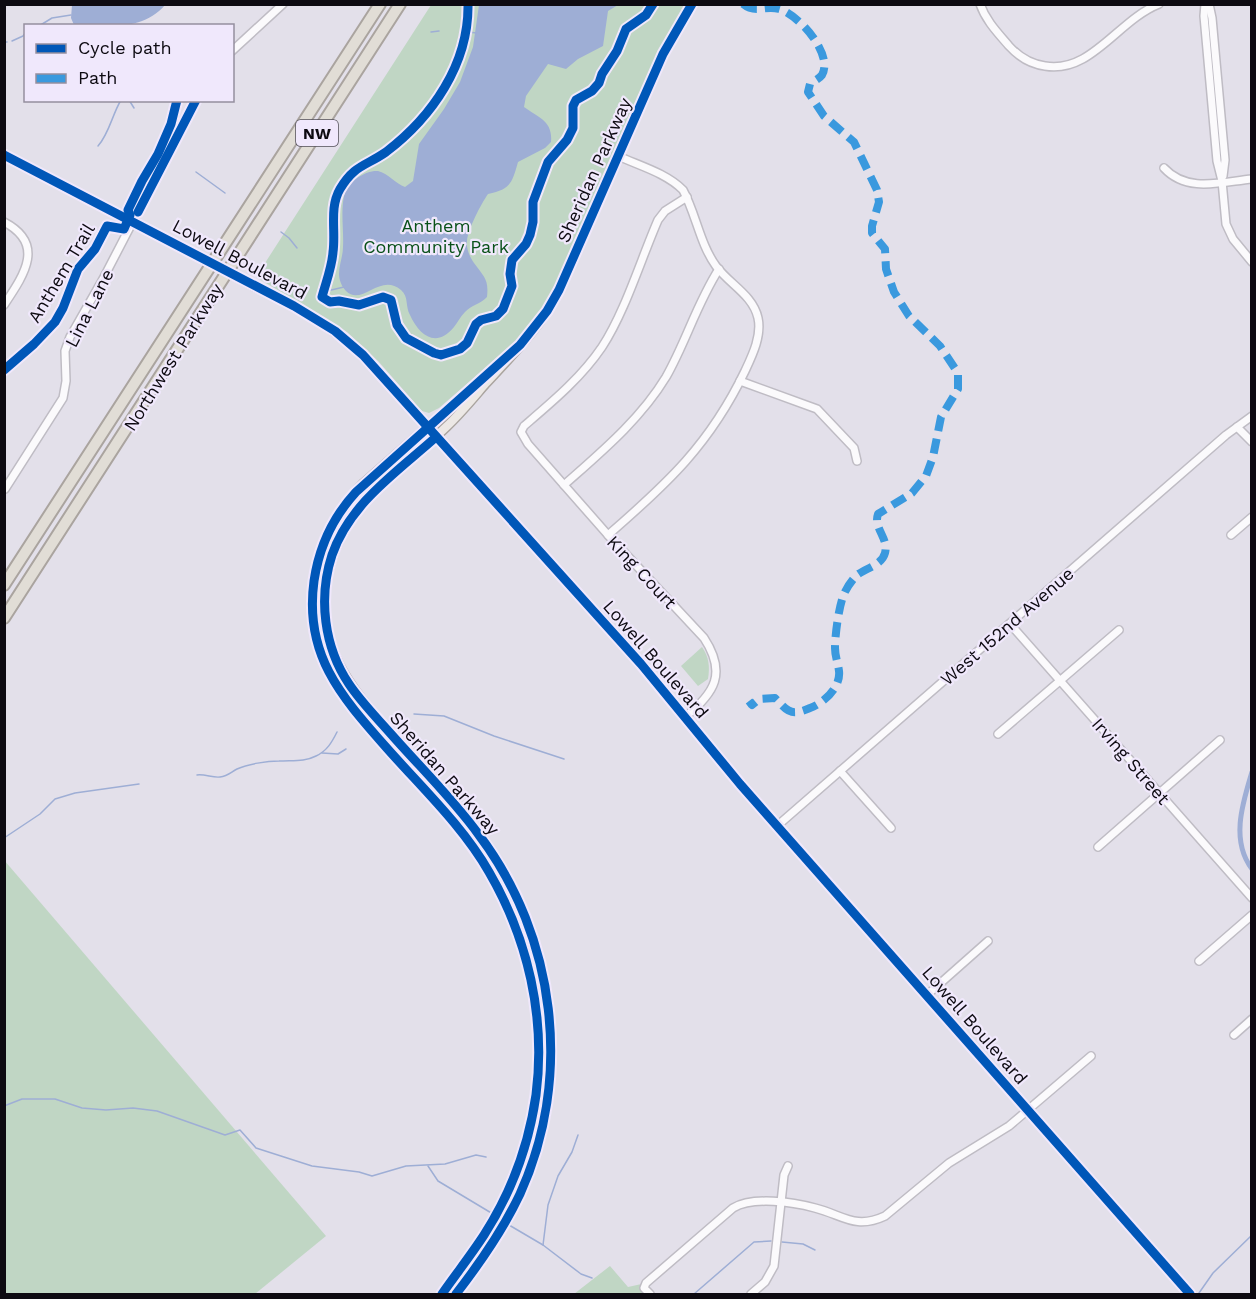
<svg xmlns="http://www.w3.org/2000/svg" width="1256" height="1299" font-family="'Work Sans',sans-serif">
  <style>
    .green { fill: #c0d6c4 }
    .water { fill: #9eaed5 }
    .lines { fill: none; stroke-linecap: round; stroke-linejoin: round }
    .stream { stroke: #9eaed5; stroke-width: 1.5 }
    .canal { stroke: #9eaed5; stroke-width: 5 }
    .minor-casing { stroke: #bfbcc4; stroke-width: 10 }
    .major-casing { stroke: #aaa49f; stroke-width: 11 }
    .highway-casing { stroke: #aaa49f; stroke-width: 14 }
    .minor { stroke: #fbfafc; stroke-width: 7 }
    .major { stroke: #ece8e5; stroke-width: 8 }
    .highway { stroke: #e1ddd6; stroke-width: 10 }
    .major-bridge-casing { stroke: #aaa49f; stroke-width: 11; stroke-linecap: butt }
    .major-bridge { stroke: #ece8e5; stroke-width: 8 }
    .quiet { stroke: #3a99de; stroke-width: 8; stroke-dasharray: 15 8; stroke-linecap: butt }
    .cycleway-casing { stroke: #f0e8fc; stroke-width: 13 }
    .cycleway { stroke: #0057b8; stroke-width: 9 }
    .labels { text-anchor: middle; dominant-baseline: central; stroke-width: 4.5; stroke-linejoin: round; paint-order: stroke }
    .shield { fill: #f0e8fc; stroke: #514d58; stroke-width: 1.5 }
    .shield-label { font-size: 16px; font-weight: bold; fill: #0d0a11 }
    .street-label { font-size: 18px; fill: #0d0a11; stroke: #f0e8fc }
    .park-label { font-size: 18px; fill: #095119; stroke: #f0e8fc }
  </style>
  <rect width="100%" height="100%" fill="#e3e0ea"/>
  <g class="green">
    <path d="M431,5h255l-33,59 -93,213 -17,34 -14,19 -90,78 -10,5 -7,-2 -44,-50 -31,-29 -91,-55z"/>
    <path d="M702,647c7,10 8,20 6,32l-10,7 -17,-20z"/>
    <path d="M4,860l322,376 -71,58h-250z"/>
    <path d="M610,1266l18,21 18,-4 4,11h-76z"/>
  </g>
  <g class="water">
    <path d="M72,5v-1l93,1c-23,27 -60,21 -91,20l-3,-7z"/>
    <path d="M479,5h139l-10,6 -5,35 -25,13 -12,10 -18,-5 -22,32 -2,11c15,11 29,14 27,35l-6,6 -27,14c-6,21 -7,27 -30,32 -7,10 -20,35 -21,47 -1,8 3,16 7,22 10,14 15,16 13,34 -6,7 -16,8 -22,15 -5,5 -7,10 -11,15 -18,22 -35,8 -44,-12 -5,-9 -1,-18 -9,-25 -21,-18 -39,17 -55,1 -4,-4 -7,-11 -7,-17 0,-9 4,-18 4,-27 1,-17 -3,-38 2,-55 4,-11 21,-22 33,-21 10,2 18,13 27,16l8,-6 6,-37 25,-35 16,-27 13,-35z"/>
  </g>
  <g class="lines">
    <g class="stream">
      <path d="M39,26l13,-8 19,-3"/>
      <path d="M431,32l8,-1"/>
      <path d="M469,32l7,1"/>
      <path d="M12,41l11,-5 3,-4"/>
      <path d="M4,42h3"/>
      <path d="M129,100l5,8"/>
      <path d="M98,146c11,-12 14,-31 23,-46"/>
      <path d="M196,172l29,21"/>
      <path d="M281,232l8,6 8,10"/>
      <path d="M327,291l17,-4"/>
      <path d="M414,714l30,2 50,20 70,23"/>
      <path d="M322,753l16,1 8,-5"/>
      <path d="M197,775c8,-1 16,3 23,2 8,-1 11,-5 17,-8 11,-5 30,-8 42,-8 12,-1 26,1 37,-5 11,-5 16,-14 21,-24"/>
      <path d="M4,838l36,-24 15,-15 20,-6 64,-9"/>
      <path d="M4,1106l18,-7h33l27,9 24,2 27,-2 24,3 68,24 15,-5 16,18 56,18 47,6 13,4 34,-10 39,-2 31,-9 10,2"/>
      <path d="M578,1135l-6,17 -14,24 -10,29 -5,40 38,29 11,4"/>
      <path d="M428,1166l10,15 55,33"/>
      <path d="M509,1225l34,20"/>
      <path d="M782,1242l21,2 12,6"/>
      <path d="M1199,1293l14,-20 39,-38"/>
      <path d="M694,1294l60,-52 17,-1"/>
    </g>
    <path class="canal" d="M1252,772c-9,30 -22,68 0,97"/>
    <defs>
      <g id="minor">
        <path d="M980,4c6,17 18,29 29,42 10,11 21,18 36,20 46,8 73,-46 114,-62"/>
        <path d="M1205,4l-1,12 13,145 5,20 4,43 7,15 19,23"/>
        <path d="M1209,4l3,14 13,142 -2,16"/>
        <path d="M232,51l51,-47"/>
        <path d="M1164,168c23,25 57,14 88,11"/>
        <path d="M4,222c42,22 20,53 0,83"/>
        <path d="M740,381l77,28 37,39 3,13"/>
        <path d="M1237,427l15,15"/>
        <path d="M564,485c36,-32 76,-65 102,-108 20,-35 31,-74 53,-108"/>
        <path d="M5,489l58,-91 3,-17 -1,-30 5,-14 33,-58 93,-179"/>
        <path d="M608,535c60,-52 102,-91 137,-164 7,-15 17,-35 13,-53 -5,-23 -29,-34 -42,-52 -16,-22 -20,-52 -33,-76 -17,-17 -43,-24 -65,-34"/>
        <path d="M1231,535l21,-18"/>
        <path d="M1010,624l242,274"/>
        <path d="M685,717c30,-24 42,-44 19,-79l-96,-103 -80,-91 -7,-12 3,-6c28,-24 57,-48 78,-79 23,-35 39,-88 56,-127l7,-9 22,-14"/>
        <path d="M998,734l121,-104"/>
        <path d="M840,771l51,57"/>
        <path d="M777,826l449,-391 26,-19"/>
        <path d="M1098,847l122,-107"/>
        <path d="M1199,961l53,-46"/>
        <path d="M927,995l61,-54"/>
        <path d="M1234,1035l18,-16"/>
        <path d="M650,1294l-6,-6 2,-5 87,-75c20,-12 60,-6 82,0 28,7 40,22 70,8l64,-53 60,-37 82,-70"/>
        <path d="M751,1294l14,-12 9,-16 10,-91 4,-9"/>
      </g>
      <g id="major">
        <path d="M4,155l188,98"/>
        <path d="M254,286c43,21 84,42 117,78l270,300 99,120 450,510"/>
        <path d="M442,1294c14,-20 29,-39 43,-60 30,-48 49,-104 53,-160 5,-71 -13,-143 -50,-203 -27,-46 -67,-85 -103,-125 -45,-51 -82,-93 -71,-166 6,-38 23,-70 50,-97l129,-114"/>
        <path d="M456,1294c24,-31 47,-63 64,-100 56,-122 34,-272 -53,-374 -24,-29 -50,-56 -75,-85 -41,-47 -75,-84 -66,-152 10,-74 70,-108 120,-156 14,-13 27,-29 40,-44 26,-28 56,-58 73,-93l104,-236 29,-50"/>
      </g>
      <g id="highway">
        <path d="M4,585l376,-581"/>
        <path d="M4,618l396,-614"/>
      </g>
    </defs>
    <use href="#minor" class="minor-casing"/>
    <use href="#major" class="major-casing"/>
    <use href="#highway" class="highway-casing"/>
    <use href="#minor" class="minor"/>
    <use href="#major" class="major"/>
    <use href="#highway" class="highway"/>
    <defs>
      <path id="major-bridge" d="M192,253l62,33"/>
    </defs>
    <use href="#major-bridge" class="major-bridge-casing"/>
    <use href="#major-bridge" class="major-bridge"/>
    <path class="quiet" d="M743,4c12,10 23,1 36,5 19,5 55,45 43,66 -3,4 -8,6 -12,9l-2,8 16,24 30,26 23,48 2,12 -7,24v7l13,16 1,20 8,23 15,24 31,30 18,27v16l-17,28 -8,40 -7,19 -14,17 -34,21c-5,14 11,24 7,39 -3,12 -19,15 -28,22 -5,5 -10,12 -13,19 -5,11 -9,41 -9,54 0,8 3,15 4,23 2,16 -15,32 -29,37 -21,9 -22,3 -35,-10l-16,1 -7,6 -3,-4"/>
    <defs>
      <g id="cycleway">
        <path d="M468,4c1,60 -36,113 -82,148 -20,14 -32,13 -46,37 -11,19 -4,42 -7,63 -1,15 -7,30 -11,45l8,5 9,-1 20,4 24,-8 8,3 6,25 9,13 28,15 7,2 19,-6 7,-6 9,-19 5,-4 15,-4 7,-7 9,-23 -2,-12 2,-14 14,-16 4,-9 3,-13v-20l15,-40 19,-22 6,-12v-22l3,-6 16,-9 7,-8 3,-9 15,-23 9,-22 20,-14 7,-11"/>
        <path d="M4,155l290,151 41,25 28,24 278,309 99,120 450,510"/>
        <path d="M138,212l58,-112"/>
        <path d="M4,370l30,-26 21,-22 8,-14 15,-39 17,-20 12,-23 17,3 6,-14 -2,-5 14,-29 16,-27 13,-30 6,-24"/>
        <path d="M436,437c-39,35 -86,66 -104,118 -14,43 -8,92 17,129 12,18 28,34 42,50 29,33 62,65 88,101 77,102 94,242 41,359 -17,36 -40,69 -64,100"/>
        <path d="M442,1294c14,-20 29,-39 42,-59 27,-42 45,-91 52,-140 10,-78 -8,-156 -47,-223 -27,-47 -69,-86 -104,-126 -45,-51 -81,-92 -71,-165 5,-34 19,-64 42,-89l164,-147 27,-34 12,-21 104,-236 29,-50"/>
      </g>
    </defs>
    <use href="#cycleway" class="cycleway-casing"/>
    <use href="#cycleway" class="cycleway"/>
  </g>
  <g class="labels">
    <rect class="shield" x="296" y="120" width="42" height="26" rx="4.5"/>
    <g class="shield-label">
      <text x="317" y="133">NW</text>
    </g>
    <g class="street-label">
      <text transform="translate(594 170) rotate(-66)">Sheridan Parkway</text>
      <text transform="translate(240 259) rotate(28)">Lowell Boulevard</text>
      <text transform="translate(61 273) rotate(-59)">Anthem Trail</text>
      <text transform="translate(89 308) rotate(-63)">Lina Lane</text>
      <text transform="translate(173 357) rotate(-58)">Northwest Parkway</text>
      <text transform="translate(642 572) rotate(47)">King Court</text>
      <text transform="translate(1007 626) rotate(-41)">West 152nd Avenue</text>
      <text transform="translate(656 659) rotate(49)">Lowell Boulevard</text>
      <text transform="translate(1131 761) rotate(49)">Irving Street</text>
      <text transform="translate(445 773) rotate(49)">Sheridan Parkway</text>
      <text transform="translate(975 1025) rotate(49)">Lowell Boulevard</text>
    </g>
    <g class="park-label">
      <text x="436" y="225">Anthem<tspan x="436" dy="21">Community Park</tspan></text>
    </g>
  </g>
  <rect width="1256" height="1299" fill="none" stroke="#0d0a11" stroke-width="12"/>
  <rect x="24" y="24" width="210" height="78" fill="#f0e8fc" stroke="#958f9e" stroke-width="1.5"/>
  <rect x="36" y="44" width="30" height="9" fill="#0057b8" stroke="#958f9e" stroke-width="1.5"/>
  <text x="78" y="54" font-size="18" fill="#0d0a11">Cycle path</text>
  <rect x="36" y="74" width="30" height="9" fill="#3a99de" stroke="#958f9e" stroke-width="1.5"/>
  <text x="78" y="84" font-size="18" fill="#0d0a11">Path</text>
</svg>
